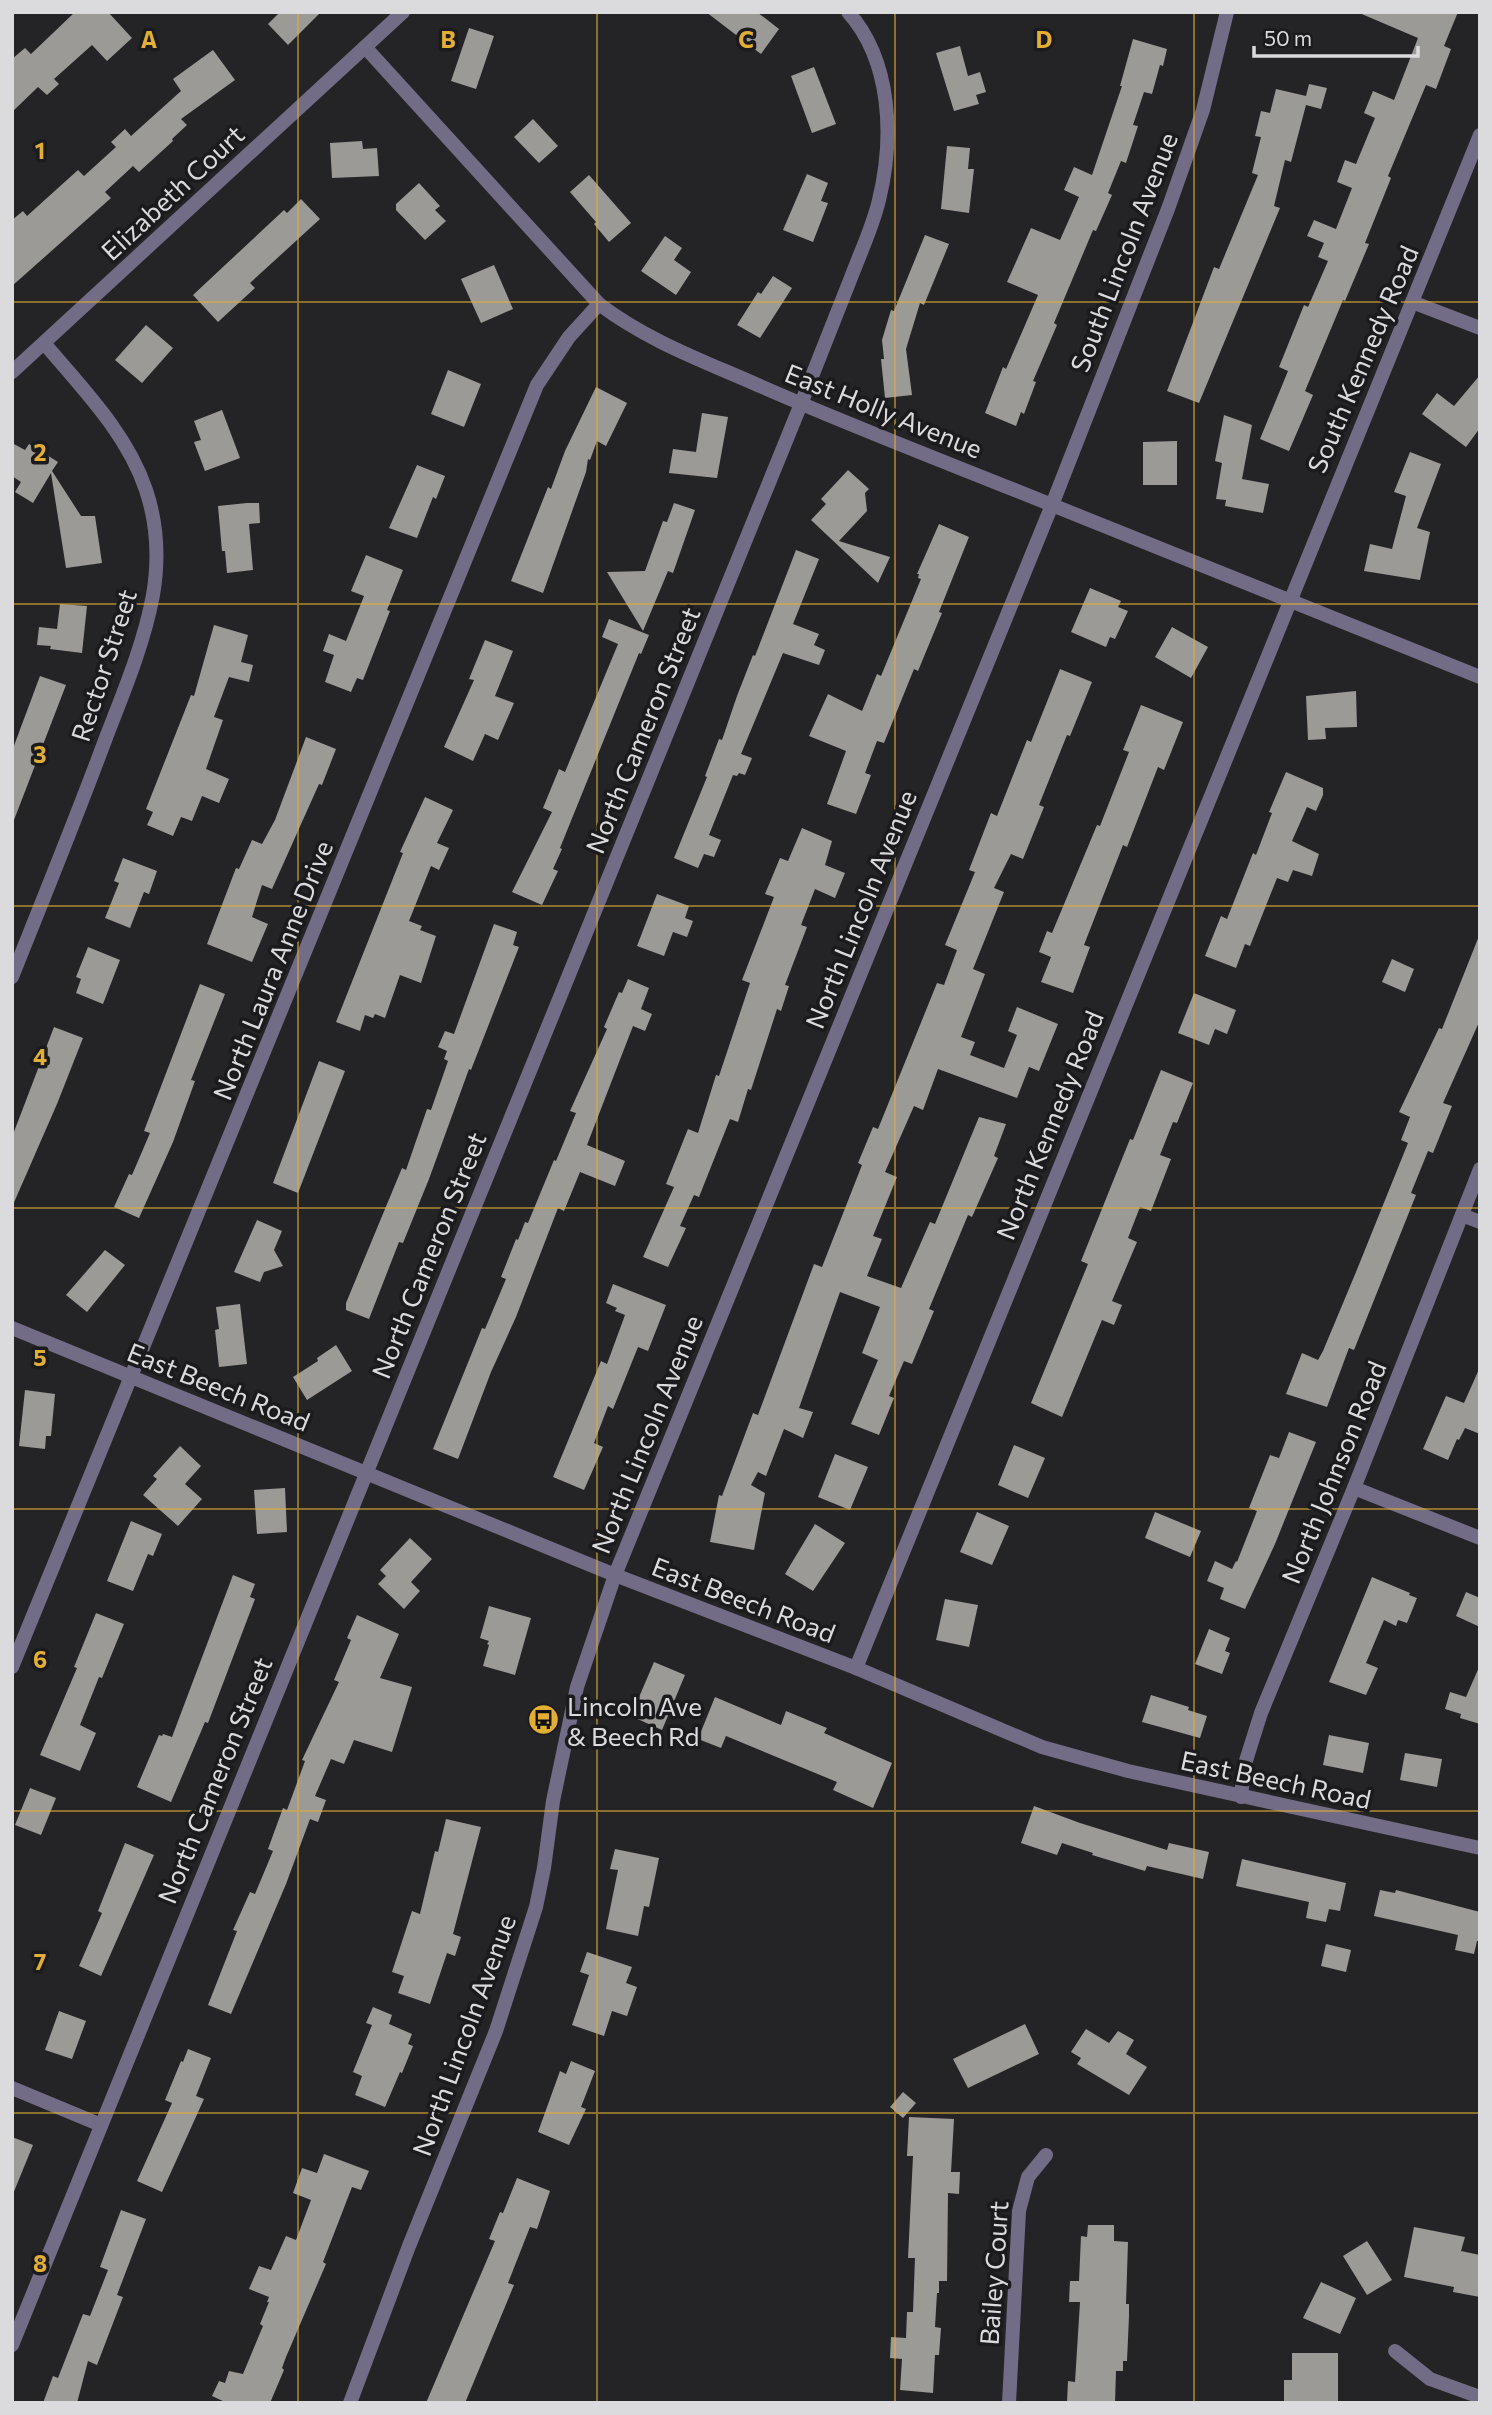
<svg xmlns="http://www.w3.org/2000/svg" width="1492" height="2415" font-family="Commissioner,sans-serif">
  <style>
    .building { fill: #9c9a97 }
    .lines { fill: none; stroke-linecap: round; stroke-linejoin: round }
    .minor { stroke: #736c86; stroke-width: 14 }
    .tertiary { stroke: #736c86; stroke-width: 14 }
    .grid { fill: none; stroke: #e2ae34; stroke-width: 2; stroke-opacity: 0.55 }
    .labels { text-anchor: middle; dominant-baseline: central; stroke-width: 7; stroke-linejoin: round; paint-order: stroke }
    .street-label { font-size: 26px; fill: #dbdbdd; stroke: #1b1a1d }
    .poi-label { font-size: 26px; fill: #dbdbdd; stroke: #1b1a1d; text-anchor: start }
    .grid-label { font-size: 23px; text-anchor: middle; font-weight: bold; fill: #e2ae34; stroke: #1b1a1d; stroke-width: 7; stroke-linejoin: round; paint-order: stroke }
  </style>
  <rect width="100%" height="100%" fill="#242426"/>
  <g class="building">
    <path d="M75,12h33l24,26 -25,23 -15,-16 -38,34 5,5 -12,11 -9,-8 -26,25v-53l13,-11 6,6z"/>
    <path d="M280,12h41l-33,33 -20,-21z"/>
    <path d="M706,12h51l22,17 -18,25z"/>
    <path d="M1357,12h101l-14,34 7,3 -15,40 -10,-4 -38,91 3,2 -26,65 4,1 -24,57 -2,-1 -38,91 8,4 -24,56 -29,-12 28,-68 -9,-4 25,-62 4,2 20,-46 -10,-4 6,-14 -17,-7 7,-16 22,9 16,-41 -15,-6 8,-22 11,4 19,-46 -11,-5 9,-22 21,9 24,-62z"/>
    <path d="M469,28l25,8 -18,53 -25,-8z"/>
    <path d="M1133,39l34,10 -4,17 -3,-1 -8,29 -8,-2 -11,33 5,1 -12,37 -5,-2 -13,32 4,2 -16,36 -3,-1 -39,93 3,2 -24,56 3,1 -12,32 -3,-2 -5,14 -31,-13 18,-46 3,2 32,-74 -31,-13 24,-54 29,12 19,-43 -15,-7 10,-23 18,8 30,-89h-2z"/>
    <path d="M960,46l8,30 12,-4 6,20 -10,3 3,9 -25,7 -18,-58z"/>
    <path d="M213,50l22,30 -54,39 6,6 -15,14 1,2 -34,31 -6,-6 -28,26 6,6 -99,88v-66l11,-9 4,5 51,-46 6,6 32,-29 -5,-5 14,-13 6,7 50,-45 -8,-12z"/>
    <path d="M814,67l22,57 -24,9 -21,-57z"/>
    <path d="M1309,84l18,4 -6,21 -15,-4 -15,57 -6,-2 -11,46 6,2 -81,195 -32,-12 47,-124 5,2 39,-94 -6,-2 9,-36 -6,-1 6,-25 9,2 6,-24 30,7z"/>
    <path d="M533,119l25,27 -19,17 -25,-26z"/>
    <path d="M362,141l1,8 14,-1 2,28 -47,2 -2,-35z"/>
    <path d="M947,146l23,2 -2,21h6l-5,44 -28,-4z"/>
    <path d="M807,174l21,9 -7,18 7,2 -15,39 -30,-12z"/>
    <path d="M589,175l42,48 -22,19 -15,-18 2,-2 -26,-30z"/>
    <path d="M419,183l21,23 -5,4 11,11 -21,19 -29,-30v-6z"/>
    <path d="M301,199l19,20 -70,64 5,5 -37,34 -25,-27 91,-85 3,3z"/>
    <path d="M925,235l24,9 -25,61 -4,-2 -14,46 6,46 -27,3 -4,-39h3l-2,-19 9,-30 3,1z"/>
    <path d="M665,236l17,12 -8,12 17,12 -15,23 -35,-24z"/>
    <path d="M494,265l19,44 -32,14 -20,-44z"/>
    <path d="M773,276l19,12 -32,50 -23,-13 21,-33 3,2z"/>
    <path d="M146,325l27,23 -31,35 -27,-23z"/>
    <path d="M448,370l33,14 -17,43 -33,-13z"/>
    <path d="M1480,375v53l-14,19 -44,-33 15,-21 17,13z"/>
    <path d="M596,387l31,16 -21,43 -9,-5 -7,19 -2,-1 -2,13 -43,121 -32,-12 37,-94 3,2 14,-38z"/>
    <path d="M222,410l18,48 -35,13 -11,-29 7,-2 -7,-19z"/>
    <path d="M702,413l26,4 -11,61 -48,-5 4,-24 23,3z"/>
    <path d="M1224,415l28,10 -10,54 27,5 -6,29 -38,-7 1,-6 -10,-1 6,-36 -7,-2z"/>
    <path d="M1177,441v44h-34v-43z"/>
    <path d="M12,443l13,7 4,-6 29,18 -6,9 29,45h14l7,47 -36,5 -15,-95 -18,30 -18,-11 6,-10 -9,-6z"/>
    <path d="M1410,452l31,12 -24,64 13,4 -10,48 -56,-9 6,-27 22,5 14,-53 -12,-4z"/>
    <path d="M417,465l28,11 -9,23 -3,-2 -16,41 -28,-10z"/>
    <path d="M848,470l21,19 -4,4 2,18 -28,30 51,16 -12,26 -67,-63 15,-16 -5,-5z"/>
    <path d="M247,503h12l1,20 -11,1 4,46 -26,3 -2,-22h-3l-4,-45z"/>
    <path d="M674,503l21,7 -22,63 -5,-2 -25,60 -36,-59 38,-1 18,-50 4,1z"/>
    <path d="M939,524l30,13 -30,75 3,1 -24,58 -4,-2 -30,74 -7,-2 -12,32 6,2 -15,39 -29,-10 19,-53 -37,-15 19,-42 34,17 15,-37 4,2 40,-97 -3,-1 1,-4h-2z"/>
    <path d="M796,550l23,9 -26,65 26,10 -5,11 11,5 -6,15 -36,-12 -42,101 11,4 -7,17 -6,-2 -2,3 -4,-1 -24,60 12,5 -7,17 -10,-3 -6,14 -24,-10 33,-81 -2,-1 14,-37 3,1 15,-44 16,-41 2,1z"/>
    <path d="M366,555l37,15 -16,40 3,1 -27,69 -6,-2 -6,14 -26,-10 9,-27 -11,-4 6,-17 17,7 18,-45 -13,-5z"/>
    <path d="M1090,588l31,13 -3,6 10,4 -13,28 -5,-2 -4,10 -35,-15z"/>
    <path d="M60,604l27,2 -5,47 -32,-4 1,-3 -14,-1 2,-18 18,2z"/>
    <path d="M609,619l40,16 -8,19 -2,-1 -79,195 2,1 -9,20 5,2 -16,34 -30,-13 40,-80 -9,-4 16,-39 6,3 53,-128 -16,-7z"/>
    <path d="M214,625l34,10 -7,27 12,3 -4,17 -20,-5 -15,40 9,3 -17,49 23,10 -10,24 -17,-7 -10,25 -11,-4 -8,19 -26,-11 6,-13 -7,-3 45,-114 3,1z"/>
    <path d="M1172,627l36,20 -17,31 -36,-21z"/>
    <path d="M485,640l28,11 -18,45 19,7 -16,37 -13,-6 -12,27 -29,-14 30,-67 -5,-1z"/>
    <path d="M1060,669l32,13 -22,54 -3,-1 -28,70 5,2 -21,52 -12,-5 -17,34 10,4 -31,77 12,5 -24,63 14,5 -5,13 34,13 13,-33 -9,-4 9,-24 41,17 -19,47 -10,-4 -12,31 -79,-29 -15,41 -9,-4 -29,66 12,5 -24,59 9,3 -15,37 34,12 29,-66 5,2 44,-107 27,7 -12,32 4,2 -26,59 -4,-2 -39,94 5,2 -22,53 -8,-3 -15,35 5,2 -15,37 -28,-11 27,-64 -16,-7 18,-46 -40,-15 -41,116 14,4 -10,26 -19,-9 -18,47 -8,-4 -7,13 14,8 -11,57 -44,-8 9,-47 3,1 31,-83 5,2 56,-151 8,3 40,-102 -4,-2 15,-36 5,2 59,-146 7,2 13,-35 -12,-5 30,-73 -6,-2 22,-57 6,3 30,-76 4,2z"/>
    <path d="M40,676l26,9 -52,135h-2v-69z"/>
    <path d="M1356,691l1,36 -32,1 1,11 -18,1 -2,-44z"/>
    <path d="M1141,705l42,17 -19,48 -6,-3 -31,80 -4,-2 -39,100 6,2 -17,46 -32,-11 10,-25 -12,-5 8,-21 5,2 45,-108 3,1 29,-74 -6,-2z"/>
    <path d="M306,737l30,12 -14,36 -3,-1 -47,105 -10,-4 -10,32 16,7 -16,38 -45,-18 29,-76 3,1 13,-29 10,4 13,-24z"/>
    <path d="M1286,772l37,16v7l-7,16 -9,-4 -15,34 27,13 -7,22 -19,-6 -5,12 -11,-4 -27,68 -5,-2 -9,24 -31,-12 16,-40 6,3 26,-66 3,2 16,-42 -3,-1z"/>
    <path d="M425,797l28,13 -16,33 12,5 -10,22 -8,-4 -22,55 13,5 -2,4 16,6 -15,47 -21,-8 -15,43 -10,-4 -2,4 -8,-3 -5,16 -24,-9 67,-169 -3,-1z"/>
    <path d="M802,828l30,13 -7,24 20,8 -10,25 -20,-9 -14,36 6,2 -22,58 4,1 -8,25 -4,-2 -26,81 -3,-1 -10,33 -8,-3 -31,78 -5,-2 -14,31 6,2 -18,39 -25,-10 31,-70 -8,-3 22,-55 10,4 18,-58 3,1 31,-93 -8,-3 32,-83 -9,-3 15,-36 8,3z"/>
    <path d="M123,858l34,13 -8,23 -5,-2 -14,36 -25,-10 14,-35 -5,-2z"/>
    <path d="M657,894l32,12 -4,12 8,3 -6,16 -14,-5 -9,24 -27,-10z"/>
    <path d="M494,924l23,8 -4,13 6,2 -48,123 -2,-1 -40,110 -26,64 -4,-1 -30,77 -23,-9v-7l56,-135 4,2 21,-61 4,1 17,-49 -4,-2 3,-8 -9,-4 7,-16 9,3z"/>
    <path d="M1479,936l1,84 -37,83 9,3 -19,47 -5,-2 -17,42 5,2 -62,155 -5,-2 -22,59 -41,-13 16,-41 16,7 5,-9 33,-79 52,-129 -7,-3 9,-23 -11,-5 40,-84 3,1z"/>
    <path d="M88,947l32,13 -17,44 -27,-11 5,-14 -5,-2z"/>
    <path d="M1392,959l22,10 -9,23 -23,-10z"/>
    <path d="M628,979l21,9 -8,21 11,5 -7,17 -12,-5 -46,119 38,16 -10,25 -35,-14 -16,39 -6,-3 -42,109 -25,55 -33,87 -25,-10 49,-121 3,1 21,-50 -5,-2 15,-38 2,1 7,-18 3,1 26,-63 2,1 20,-48 -6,-2 37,-82 -3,-2 15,-35 3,1z"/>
    <path d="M200,984l25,10 -34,86 4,1 -22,61 -34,76 -25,-11 15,-33 3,1 18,-42 -6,-2z"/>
    <path d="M1194,993l42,17 -9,24 -12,-5 -6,16 -31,-12z"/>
    <path d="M54,1027l29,11 -26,66 -45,103v-70z"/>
    <path d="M319,1061l26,10 -47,122 -25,-10z"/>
    <path d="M1161,1070l32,13 -16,40 -4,-1 -13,33 11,4 -20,52 -11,-4 -12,31 9,4 -25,59 10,4 -8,20 -12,-5 -40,97 -31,-14 57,-139 -7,-3 49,-122 3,1z"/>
    <path d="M257,1220l25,11 -8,19 9,16 -19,6 -4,10 -26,-10z"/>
    <path d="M105,1250l20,15 -38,47 -21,-17z"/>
    <path d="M613,1284l53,21 -18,46 -10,-4 -25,62 -5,-3 -14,37 9,4 -19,43 -31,-13 48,-116 6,3 18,-49 -10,-4 2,-3 -11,-5z"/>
    <path d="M240,1304l7,60 -28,3 -4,-37 4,-1 -3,-22z"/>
    <path d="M336,1345l16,26 -45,29 -14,-23 25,-16 -1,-3z"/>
    <path d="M1480,1367v67l-15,-6 -6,12 -2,-1 -9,21 -25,-11 23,-53 18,7z"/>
    <path d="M25,1390l30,4 -4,42h-5l-1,13 -26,-3z"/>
    <path d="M1289,1432l27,10 -41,102 -30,65 -25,-10 4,-11 -17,-7 8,-20 17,8 4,-8 1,1 20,-51 -8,-3 21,-53 9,3z"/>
    <path d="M1014,1445l31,13 -17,40 -30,-13z"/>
    <path d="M180,1446l21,20 -16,18 17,15 -24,27 -35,-31 14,-16 -4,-3z"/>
    <path d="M835,1454l33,13 -18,43 -32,-13z"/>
    <path d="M285,1488l2,44 -30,2 -3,-44z"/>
    <path d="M977,1512l32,14 -17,39 -32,-13z"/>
    <path d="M1155,1512l46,19 -11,26 -45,-19z"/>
    <path d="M131,1521l31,13 -9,22 -5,-2 -15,37 -26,-10z"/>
    <path d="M815,1524l30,19 -32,48 -28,-17z"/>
    <path d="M410,1538l22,21 -21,23 9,9 -16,18 -26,-25 8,-8 -6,-6z"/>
    <path d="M233,1575l22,9 -5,13 5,2 -47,124 -3,-1 -34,80 -34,-15 22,-52 3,1 1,-2 9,3z"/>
    <path d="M1372,1577l38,16 -1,2 8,3 -10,25 -9,-3 -2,6 -12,-6 -18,43 12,5 -12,27 -37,-13z"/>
    <path d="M1466,1592l14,6v29l-24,-11z"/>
    <path d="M945,1599l33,6 -9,42 -33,-7z"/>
    <path d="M489,1606l42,12 -16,57 -32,-9 6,-21 -2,-1 2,-3 -9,-3z"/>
    <path d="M96,1613l28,11 -22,54 -3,-1 -19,48 16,8 -16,38 -40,-16 37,-87 -3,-1z"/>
    <path d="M357,1615l42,19 -19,44 32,9 -20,65 -38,-12 -10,24 -13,-5 -16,37 11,4 -8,22 -8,-3 -24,65 -55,130 -23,-9 29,-74 -4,-1 17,-38 5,2 18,-43 -5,-2 15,-41 4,2 18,-49 -3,-1 37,-78 -5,-2 17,-40 -4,-2z"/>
    <path d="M1209,1629l21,9 -5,13 5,2 -8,21 -27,-10z"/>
    <path d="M654,1662l31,13 -23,55 -31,-14z"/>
    <path d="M1480,1665v59l-20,-6 1,-4 -16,-5 5,-17 16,5z"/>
    <path d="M1151,1695l38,12 -1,3 19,6 -7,22 -58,-16z"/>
    <path d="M715,1697l66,28 5,-14 41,17 -3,5 68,30 -19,45 -40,-18 4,-8 -111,-46 -5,12 -23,-9z"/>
    <path d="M1329,1735l40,8 -6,30 -40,-8z"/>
    <path d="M1405,1753l37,6 -5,28 -37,-7z"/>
    <path d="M30,1788l26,10 -15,37 -26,-10z"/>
    <path d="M1034,1806l46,17 87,27 2,-7 40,9 -6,27 -56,-13 -2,5 -53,-16 1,-2 -31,-10 -5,12 -36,-12z"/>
    <path d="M446,1819l35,8 -28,107 8,3 -6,19 -8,-3 -17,51 -32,-11 6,-17 -12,-4 20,-61 8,3 15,-63 3,1z"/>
    <path d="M125,1843l29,12 -53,121 -22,-10 23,-53 -4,-2z"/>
    <path d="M615,1849l44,9 -10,49 -5,-1 -6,30 -32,-7 12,-59 -8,-1z"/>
    <path d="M1242,1859l104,24 -6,28 -11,-2 -3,13 -20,-4 3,-16 -73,-16z"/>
    <path d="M1380,1890l15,3 1,-3 84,22v29h-3l-3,13 -19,-4 3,-15 -84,-19z"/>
    <path d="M1326,1944l25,6 -5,22 -25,-6z"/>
    <path d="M587,1952l45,15 -6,16 11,4 -10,29 -15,-5 -8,25 -32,-11 17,-50 -9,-3z"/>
    <path d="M373,2007l19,8 -3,9 23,10 -4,10 5,2 -11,27 -2,-1 -15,35 -30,-12 7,-19 -9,-4 19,-47 -6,-2z"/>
    <path d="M59,2011l27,10 -14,38 -27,-9z"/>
    <path d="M1025,2024l14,30 -71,34 -15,-29z"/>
    <path d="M1086,2029l23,14 9,-12 16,9 -8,14 21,13 -18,28 -52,-31 4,-6 -10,-6z"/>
    <path d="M188,2049l23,9 -15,38 8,3 -42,93 -25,-11 35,-78 -7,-3 16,-39 2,1z"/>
    <path d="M571,2061l24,10 -14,36 5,2 -17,36 -31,-13 22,-61 6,3z"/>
    <path d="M903,2092l13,11 -13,15 -13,-11z"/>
    <path d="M909,2117l45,2 -3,53h9l-1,22 -11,-1 -1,88h-8v12h-2l-2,34 6,1 -2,27h-4l-2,38 -33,-3 2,-31 -12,-1 1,-21 15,1 1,-26h6l2,-54h-7l5,-102h-6z"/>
    <path d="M12,2137l21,8 -20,49 -1,-1z"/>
    <path d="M324,2154l45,17 -8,19 -9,-3 -29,75 3,2 -40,93 -4,11 2,2 -14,33h-43l-15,-7 7,-15 6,2 4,-12 14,3 20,-48 -3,-2 9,-22h-2l2,-5 -20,-8 10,-23 12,4 15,-34 10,4 15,-40 -18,-7 9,-25 15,5z"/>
    <path d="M517,2178l33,13 -13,38 -7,-2 -22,56 6,2 -49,118h-39l69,-162 -6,-2 11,-27 3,1z"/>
    <path d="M121,2210l25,9 -29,76 6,2 -26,68 -9,-4 -11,42h-34l10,-27 5,2 25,-64 7,2 18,-46 -8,-3z"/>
    <path d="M1088,2225h26v16l14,1 -2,62h3v12l-2,45h-4v10h-7l-1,32 -48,-1 1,-21 7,1 5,-80h-11l1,-21h9l2,-45 6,1z"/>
    <path d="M1414,2227l51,10 -4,14 19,4v42l-27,-5 1,-5 -50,-10z"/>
    <path d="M1367,2241l25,39 -25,15 -24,-39z"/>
    <path d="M1321,2282l35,16 -16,36 -37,-16z"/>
    <path d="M1292,2353h46v50h-54v-23h8z"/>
  </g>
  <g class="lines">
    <g class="minor">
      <path d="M365,47l234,257c46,35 99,55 152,78 99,44 200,82 301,123"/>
      <path d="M1412,302l68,26"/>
      <path d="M12,372l391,-360"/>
      <path d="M12,977c32,-80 65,-161 95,-242 18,-46 37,-92 46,-140 6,-35 4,-72 -7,-105 -19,-57 -64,-102 -102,-147"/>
      <path d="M1462,1215l18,7"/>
      <path d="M12,1328l603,247"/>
      <path d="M1354,1488l126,50"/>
      <path d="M12,1667l525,-1282 32,-48 30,-33"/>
      <path d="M856,1668l624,-1533"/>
      <path d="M1241,1797l3,-30 17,-54 93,-225 126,-319"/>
      <path d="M12,2088l89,37"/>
      <path d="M12,2345l789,-1941c17,-43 34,-86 51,-129 9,-24 21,-49 27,-75 15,-61 13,-139 -31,-188"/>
      <path d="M1395,2351l35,28 50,18"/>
      <path d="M1009,2403l10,-192 9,-34 18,-22"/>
    </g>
    <g class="tertiary">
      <path d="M1052,505l428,172"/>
      <path d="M615,1575l241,93 186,79 86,24 352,77"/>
      <path d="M350,2403l59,-157 87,-215 40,-124 8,-39 9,-67 24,-114 38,-112 437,-1070 116,-296 35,-99 24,-98"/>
    </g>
  </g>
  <path class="grid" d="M298,12v2391M597,12v2391M895,12v2391M1194,12v2391M12,302h1468M12,604h1468M12,906h1468M12,1208h1468M12,1509h1468M12,1811h1468M12,2113h1468"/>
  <defs>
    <symbol id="bus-disc" viewBox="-11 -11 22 22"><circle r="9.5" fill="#e2ae34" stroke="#1b1a1d"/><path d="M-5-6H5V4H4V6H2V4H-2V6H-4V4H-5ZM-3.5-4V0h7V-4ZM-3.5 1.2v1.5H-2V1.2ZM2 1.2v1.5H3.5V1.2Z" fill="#111"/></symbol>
  </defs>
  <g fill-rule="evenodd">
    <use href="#bus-disc" x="526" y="1702" width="35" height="35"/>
  </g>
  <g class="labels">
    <g class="street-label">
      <text transform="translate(172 192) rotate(-43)">Elizabeth Court</text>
      <text transform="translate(1123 252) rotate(-69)">South Lincoln Avenue</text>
      <text transform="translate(1362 359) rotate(-67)">South Kennedy Road</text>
      <text transform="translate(884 410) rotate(22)">East Holly Avenue</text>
      <text transform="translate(103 665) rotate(-72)">Rector Street</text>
      <text transform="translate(642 730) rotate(-68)">North Cameron Street</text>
      <text transform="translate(860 909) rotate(-68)">North Lincoln Avenue</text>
      <text transform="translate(272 970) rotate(-68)">North Laura Anne Drive</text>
      <text transform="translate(1049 1125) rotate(-68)">North Kennedy Road</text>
      <text transform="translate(428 1255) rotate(-68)">North Cameron Street</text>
      <text transform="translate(219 1386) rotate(22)">East Beech Road</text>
      <text transform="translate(646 1434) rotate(-68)">North Lincoln Avenue</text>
      <text transform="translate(1333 1472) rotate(-68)">North Johnson Road</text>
      <text transform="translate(744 1599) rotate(21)">East Beech Road</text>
      <text transform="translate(1276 1779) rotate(12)">East Beech Road</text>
      <text transform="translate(214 1780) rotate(-68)">North Cameron Street</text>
      <text transform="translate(463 2035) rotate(-70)">North Lincoln Avenue</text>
      <text transform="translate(993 2273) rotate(-86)">Bailey Court</text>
    </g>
    <g class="poi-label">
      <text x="567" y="1705">Lincoln Ave<tspan x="567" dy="30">&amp; Beech Rd</tspan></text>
    </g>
  </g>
  <g class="grid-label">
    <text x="149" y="48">A</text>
    <text x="448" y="48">B</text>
    <text x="746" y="48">C</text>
    <text x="1044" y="48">D</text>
    <text x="40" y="159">1</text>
    <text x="40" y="461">2</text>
    <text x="40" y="763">3</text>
    <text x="40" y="1065">4</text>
    <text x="40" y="1366">5</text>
    <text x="40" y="1668">6</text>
    <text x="40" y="1970">7</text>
    <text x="40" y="2272">8</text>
  </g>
  <rect width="1492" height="2415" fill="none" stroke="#dbdbdd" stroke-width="28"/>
  <path d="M1254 46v10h164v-10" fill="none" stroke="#dbdbdd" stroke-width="3.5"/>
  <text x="1264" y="46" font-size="21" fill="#dbdbdd" stroke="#1b1a1d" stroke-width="5" paint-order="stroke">50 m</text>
</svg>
